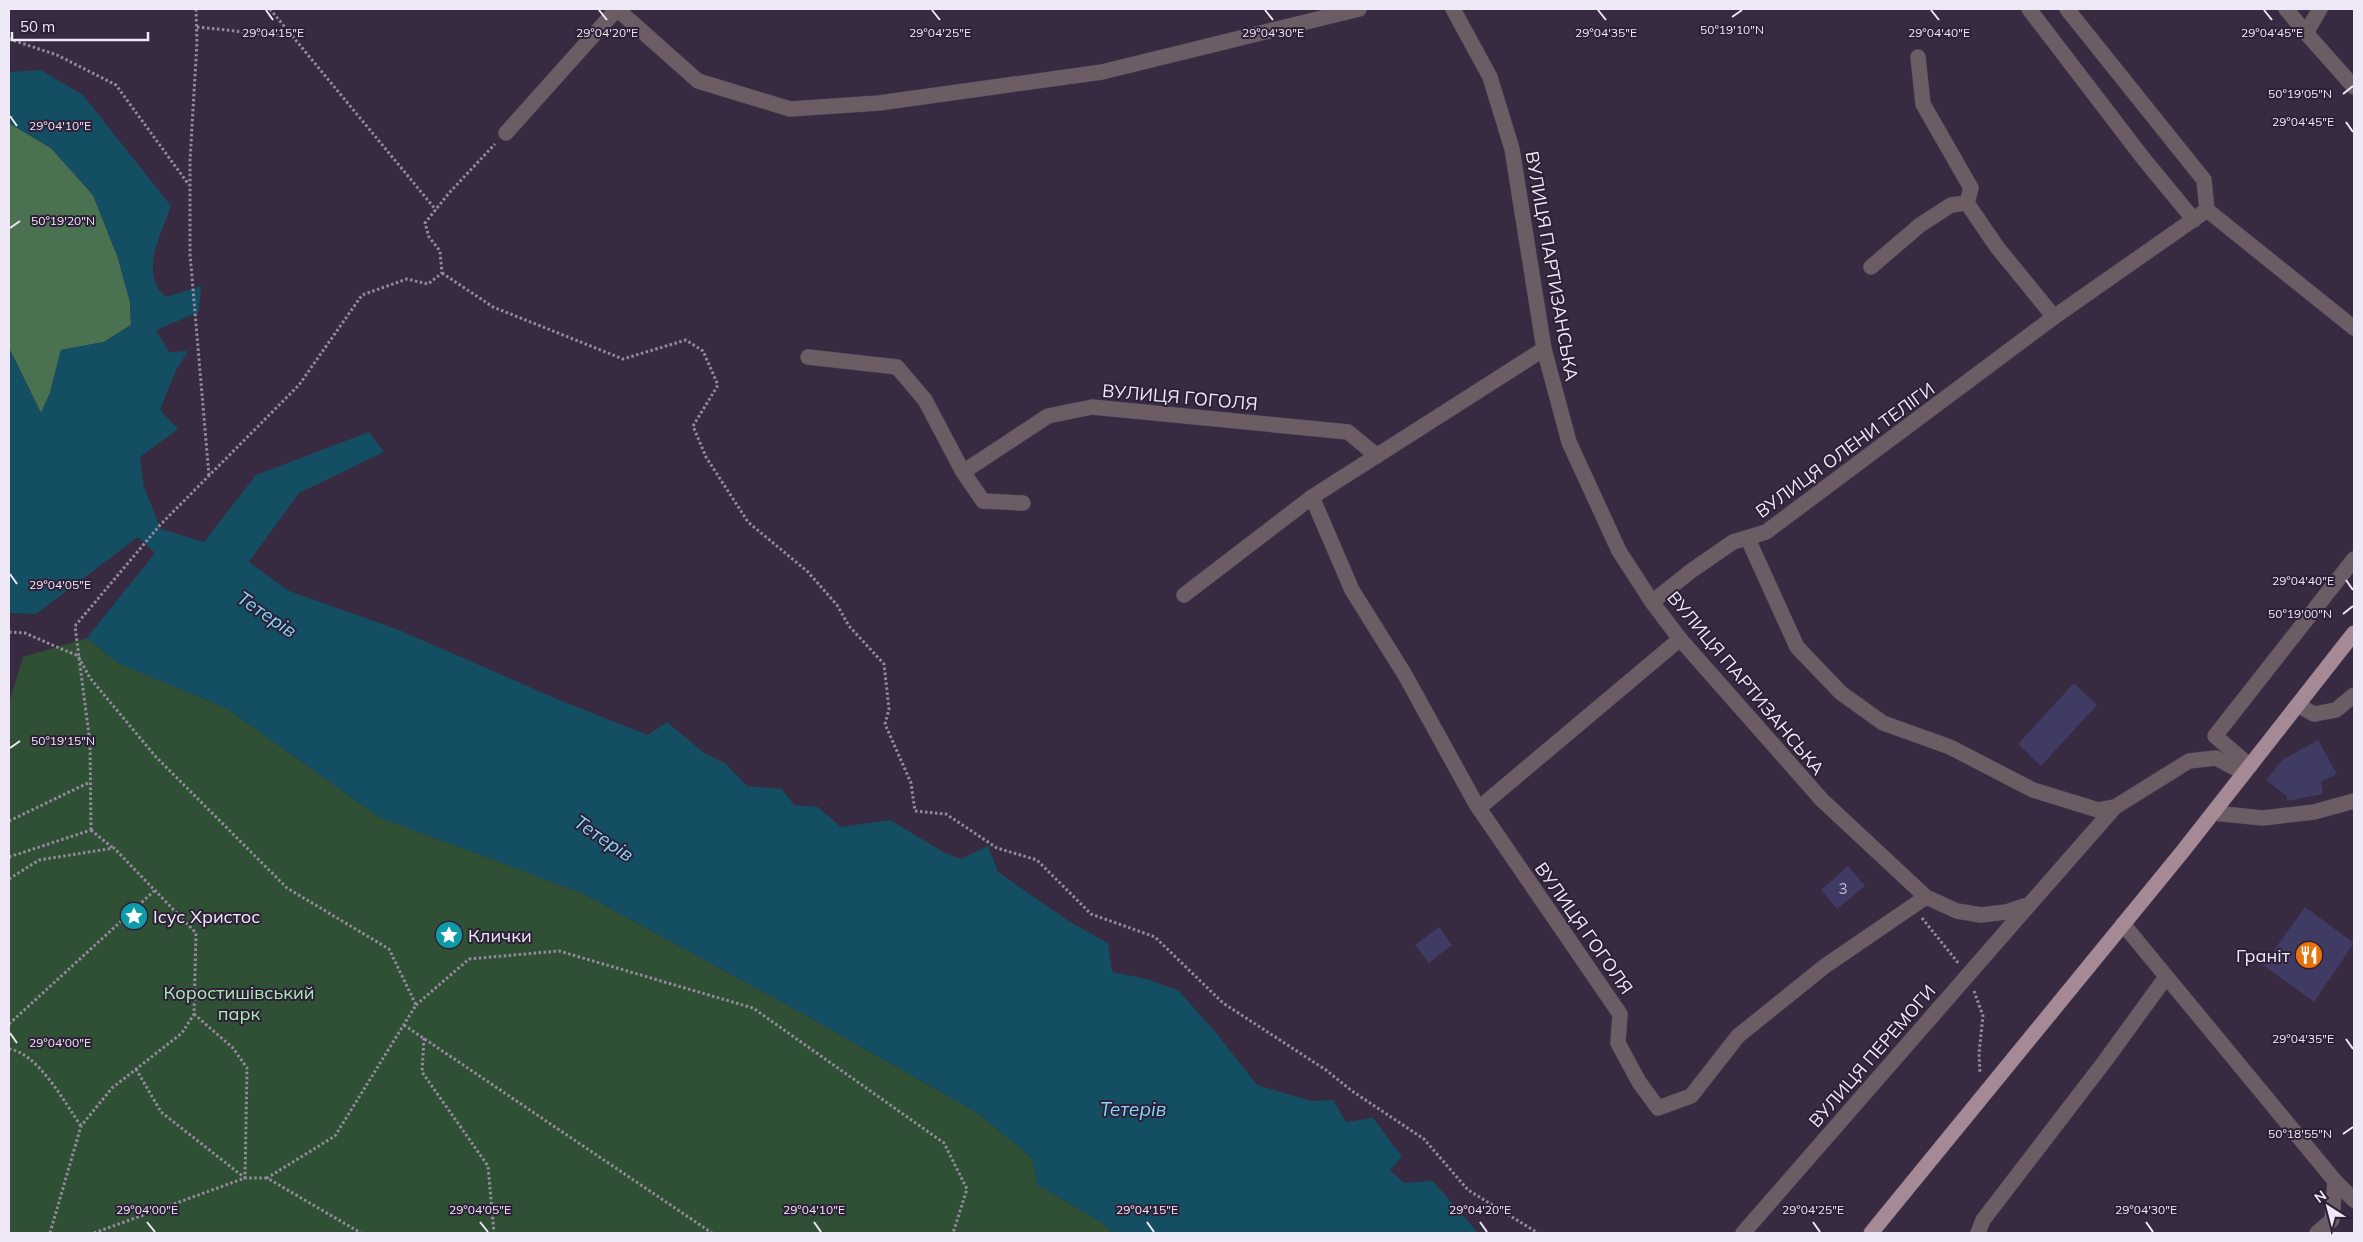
<svg xmlns="http://www.w3.org/2000/svg" width="2363" height="1242" font-family="Mulish,sans-serif">
  <style>
    .green { fill: #2f5035 }
    .forest { fill: #4a7251 }
    .water { fill: #144e63 }
    .building { fill: #3f3b63 }
    .lines { fill: none; stroke-linecap: round; stroke-linejoin: round }
    .minor-casing { stroke: #51455a; stroke-width: 16 }
    .major-casing { stroke: #51455a; stroke-width: 16 }
    .path { stroke: #948a9d; stroke-width: 3; stroke-dasharray: 2.5 2.5; stroke-linecap: butt }
    .minor { stroke: #6b5d63; stroke-width: 15 }
    .major { stroke: #a58994; stroke-width: 15 }
    .ticks { fill: none; stroke: #efe8f7; stroke-width: 2 }
    .labels { text-anchor: middle; dominant-baseline: central; stroke-width: 4; stroke-linejoin: round; paint-order: stroke }
    .number-label { font-size: 15px; fill: #c3bdd2 }
    .street-label { font-size: 18px; fill: #efe8f7; stroke: #2d2037 }
    .poi-label { font-size: 18px; fill: #efe8f7; stroke: #2d2037; text-anchor: start }
    .park-label { font-size: 18px; fill: #abebb5; stroke: #2d2037 }
    .water-label { font-size: 19px; font-style: italic; fill: #83d9fd; stroke: #2d2037 }
    .ticks-label { font-size: 12px; text-anchor: middle; fill: #efe8f7; stroke: #2d2037; stroke-width: 4; stroke-linejoin: round; paint-order: stroke }
  </style>
  <rect width="100%" height="100%" fill="#372a41"/>
  <path class="green" d="M87,638l31,25 108,45 153,109 203,76 209,114 187,106 54,45 6,27 65,38 10,10h-1104v-530l14,-46z"/>
  <path class="forest" d="M9,123l42,25 42,47 25,63 12,44 1,23 -27,17 -43,8 -11,43 -9,20 -32,-65z"/>
  <path class="water" d="M41,70l42,25 88,111c-9,27 -33,68 -5,91l35,-11 -2,26 -43,18 13,22 19,-1 -12,19 -16,40 18,19 -38,28 4,30 17,42 43,13 52,-67 113,-43 15,20 -85,41 -50,69 40,29 110,39 165,72 84,33 19,-13 37,31 21,10 22,23 35,3 12,16 24,2 23,20 49,-7 55,33 16,6 27,-13 10,26 72,50 38,21 4,29 35,7 32,12 38,43 40,51 54,16 22,-1 13,22 27,-4 29,39 -12,13 14,13 29,-2 45,52h-365l-10,-10 -65,-38 -6,-27 -54,-45 -187,-106 -209,-114 -203,-76 -153,-109 -108,-45 -31,-25 68,-85 -17,-16 -102,77 -27,-1v-265l32,65 9,-20 11,-43 43,-8 27,-17 -1,-23 -12,-44 -25,-63 -42,-47 -42,-25v-51z"/>
  <g class="building">
    <path d="M2074,683l23,22 -56,61 -23,-22z"/>
    <path d="M2318,740l19,34 -16,8 2,12 -36,7v-5l-21,-16 16,-20z"/>
    <path d="M1848,866l17,20 -28,23 -16,-19z"/>
    <path d="M2305,907l49,36 -40,59 -51,-37z"/>
    <path d="M1439,927l13,18 -23,18 -14,-18z"/>
  </g>
  <g class="lines">
    <defs>
      <g id="minor">
        <path d="M617,9l81,72 92,28 89,-6 223,-31 257,-63"/>
        <path d="M1453,9l37,68 22,72 32,200 25,93 50,109 33,51 28,37 142,161 104,97 31,14 24,4 25,-3 24,-8 85,-97 74,-46 27,-3 28,15"/>
        <path d="M2029,9l114,149 51,62"/>
        <path d="M2067,9l137,171 3,30"/>
        <path d="M2286,9l20,24"/>
        <path d="M2320,9l-14,24 48,54"/>
        <path d="M1918,57l5,47 48,84 -4,15"/>
        <path d="M506,133l111,-124"/>
        <path d="M2207,210l147,118"/>
        <path d="M1871,267l49,-42 31,-20 16,-2 30,44 57,70"/>
        <path d="M1544,349l-232,148 40,93 53,85 71,129 144,210 -2,29 21,39 19,26 33,-12 47,-60 87,-70 101,-69"/>
        <path d="M808,357l89,10 28,33 38,72 85,-56 44,-9 256,25 29,24"/>
        <path d="M963,472l20,29 40,2"/>
        <path d="M1748,539l49,108 44,46 42,30 67,24 83,43 65,20 17,-3"/>
        <path d="M1184,595l128,-98"/>
        <path d="M1652,602l39,-31 42,-29 33,-10 288,-215 153,-107"/>
        <path d="M2298,705l16,9 22,-4 18,-15"/>
        <path d="M2250,766l-35,-30 139,-177"/>
        <path d="M1479,808l201,-169"/>
        <path d="M2213,813l50,5 51,-6 40,-11"/>
        <path d="M2123,924l212,257 19,19"/>
        <path d="M1743,1233l286,-328"/>
        <path d="M1978,1233l5,-13 122,-159 61,-84"/>
        <path d="M2317,1233l15,-13 3,-39"/>
      </g>
      <path id="major" d="M1871,1233l312,-382 171,-218"/>
    </defs>
    <use href="#minor" class="minor-casing"/>
    <use href="#major" class="major-casing"/>
    <g class="path">
      <path d="M196,9l1,33 -7,119v93l19,222"/>
      <path d="M270,9l166,201"/>
      <path d="M197,27l96,10"/>
      <path d="M9,39l48,16 59,30 73,100"/>
      <path d="M442,273l51,34 130,52 63,-19 17,11 15,34 -25,41 13,31 42,65 60,50 29,33 12,21 35,38 5,45 -4,15 26,59 4,28 31,3 51,34 40,12 54,54 64,23 68,66 103,67 26,21 72,48 44,51 70,43"/>
      <path d="M9,632l16,1 53,23 12,22 66,79 131,131 102,61 27,56 -81,131 -68,42 94,55"/>
      <path d="M9,821l81,-39"/>
      <path d="M91,830l-1,-87 -15,-117 85,-101 139,-140 63,-90 45,-16 21,5 14,-11 -2,-22 -11,-14 -4,-14 24,-30 46,-49"/>
      <path d="M91,830l22,18"/>
      <path d="M9,857l82,-27"/>
      <path d="M9,879l30,-19 75,-12 82,85 -2,81 -12,19 -70,55 -31,38 -31,107"/>
      <path d="M1922,918l37,46"/>
      <path d="M1974,991l9,25 -4,37 1,20"/>
      <path d="M416,1005l53,-46 90,-8 194,57 191,135 23,46 -14,44"/>
      <path d="M194,1014l39,34 14,20 -2,110"/>
      <path d="M9,1024l145,-133"/>
      <path d="M404,1025l308,208"/>
      <path d="M424,1038l-2,34 66,94 6,67"/>
      <path d="M9,1049c29,4 56,54 72,77"/>
      <path d="M136,1069l25,43 84,66"/>
      <path d="M94,1233l151,-55h22"/>
    </g>
    <use href="#minor" class="minor"/>
    <use href="#major" class="major"/>
  </g>
  <path class="ticks" d="M266,10l7,10M599,10l8,10M932,10l8,10M1265,10l8,10M1598,10l8,10M1931,10l8,10M2264,10l8,10M1732,17l10,-7M2343,94l10,-8M10,116l7,10M2346,122l7,10M10,228l10,-7M10,574l7,10M2346,580l7,10M2343,614l10,-8M10,748l10,-7M10,1033l7,10M2346,1039l7,10M2343,1134l10,-7M147,1222l8,10M480,1222l8,10M814,1222l7,10M1147,1222l7,10M1480,1222l7,10M1813,1222l7,10M2146,1222l7,10"/>
  <defs>
    <symbol id="sight-disc" viewBox="-11 -11 22 22"><circle r="9.5" fill="#0f9aa8" stroke="#2d2037"/><path d="M0-6L1.8-2.2L6-1.7L2.9 1.2L3.7 5.4L0 3.3L-3.7 5.4L-2.9 1.2L-6-1.7L-1.8-2.2Z" fill="#fff"/></symbol>
    <symbol id="restaurant-disc" viewBox="-11 -11 22 22"><circle r="9.5" fill="#e8710a" stroke="#2d2037"/><path d="M-5-6h1v4h1v-4h1v4h1v-4h1v5L-1.5 .5V6h-2V.5L-5-1ZM5-6V6H3V1.5H1.5Q1.5-4 5-6Z" fill="#fff"/></symbol>
  </defs>
  <g fill-rule="evenodd">
    <use href="#sight-disc" x="118" y="900" width="32" height="32"/>
    <use href="#sight-disc" x="433" y="919" width="32" height="32"/>
    <use href="#restaurant-disc" x="2293" y="939" width="32" height="32"/>
  </g>
  <g class="labels">
    <g class="number-label">
      <text x="1843" y="888">3</text>
    </g>
    <g class="street-label">
      <text transform="translate(1552 266) rotate(80)">ВУЛИЦЯ ПАРТИЗАНСЬКА</text>
      <text transform="translate(1180 397) rotate(5)">ВУЛИЦЯ ГОГОЛЯ</text>
      <text transform="translate(1845 450) rotate(-36)">ВУЛИЦЯ ОЛЕНИ ТЕЛІГИ</text>
      <text transform="translate(1746 683) rotate(50)">ВУЛИЦЯ ПАРТИЗАНСЬКА</text>
      <text transform="translate(1584 928) rotate(55)">ВУЛИЦЯ ГОГОЛЯ</text>
      <text transform="translate(1872 1056) rotate(-49)">ВУЛИЦЯ ПЕРЕМОГИ</text>
    </g>
    <g class="poi-label">
      <text x="153" y="916">Ісус Христос</text>
      <text x="468" y="935">Клички</text>
      <text x="2290" y="955" text-anchor="end">Граніт</text>
    </g>
    <g class="park-label">
      <text x="239" y="992">Коростишівський<tspan x="239" dy="21">парк</tspan></text>
    </g>
    <g class="water-label">
      <text transform="translate(267 614) rotate(34)">Тетерів</text>
      <text transform="translate(604 838) rotate(34)">Тетерів</text>
      <text x="1133" y="1109">Тетерів</text>
    </g>
  </g>
  <g class="ticks-label">
    <text x="1732" y="34">50°19'10"N</text>
    <text x="273" y="37">29°04'15"E</text>
    <text x="607" y="37">29°04'20"E</text>
    <text x="940" y="37">29°04'25"E</text>
    <text x="1273" y="37">29°04'30"E</text>
    <text x="1606" y="37">29°04'35"E</text>
    <text x="1939" y="37">29°04'40"E</text>
    <text x="2272" y="37">29°04'45"E</text>
    <text x="2300" y="98">50°19'05"N</text>
    <text x="2303" y="126">29°04'45"E</text>
    <text x="60" y="130">29°04'10"E</text>
    <text x="63" y="225">50°19'20"N</text>
    <text x="2303" y="585">29°04'40"E</text>
    <text x="60" y="589">29°04'05"E</text>
    <text x="2300" y="618">50°19'00"N</text>
    <text x="63" y="745">50°19'15"N</text>
    <text x="2303" y="1043">29°04'35"E</text>
    <text x="60" y="1047">29°04'00"E</text>
    <text x="2300" y="1138">50°18'55"N</text>
    <text x="147" y="1214">29°04'00"E</text>
    <text x="480" y="1214">29°04'05"E</text>
    <text x="814" y="1214">29°04'10"E</text>
    <text x="1147" y="1214">29°04'15"E</text>
    <text x="1480" y="1214">29°04'20"E</text>
    <text x="1813" y="1214">29°04'25"E</text>
    <text x="2146" y="1214">29°04'30"E</text>
  </g>
  <rect width="2363" height="1242" fill="none" stroke="#efe8f7" stroke-width="20"/>
  <g transform="translate(2328 1207) rotate(324)" stroke="#2d2037" stroke-width="4" paint-order="stroke">
  <path d="M0-4L9 19L0 12L-9 19Z" fill="#efe8f7"/>
  <text y="-8" font-size="14" font-weight="bold" text-anchor="middle" fill="#efe8f7">N</text>
  </g>
  <path d="M12 32v8h136v-8" fill="none" stroke="#efe8f7" stroke-width="2.5"/>
  <text x="20" y="32" font-size="15" fill="#efe8f7" stroke="#2d2037" stroke-width="4" paint-order="stroke">50 m</text>
</svg>
